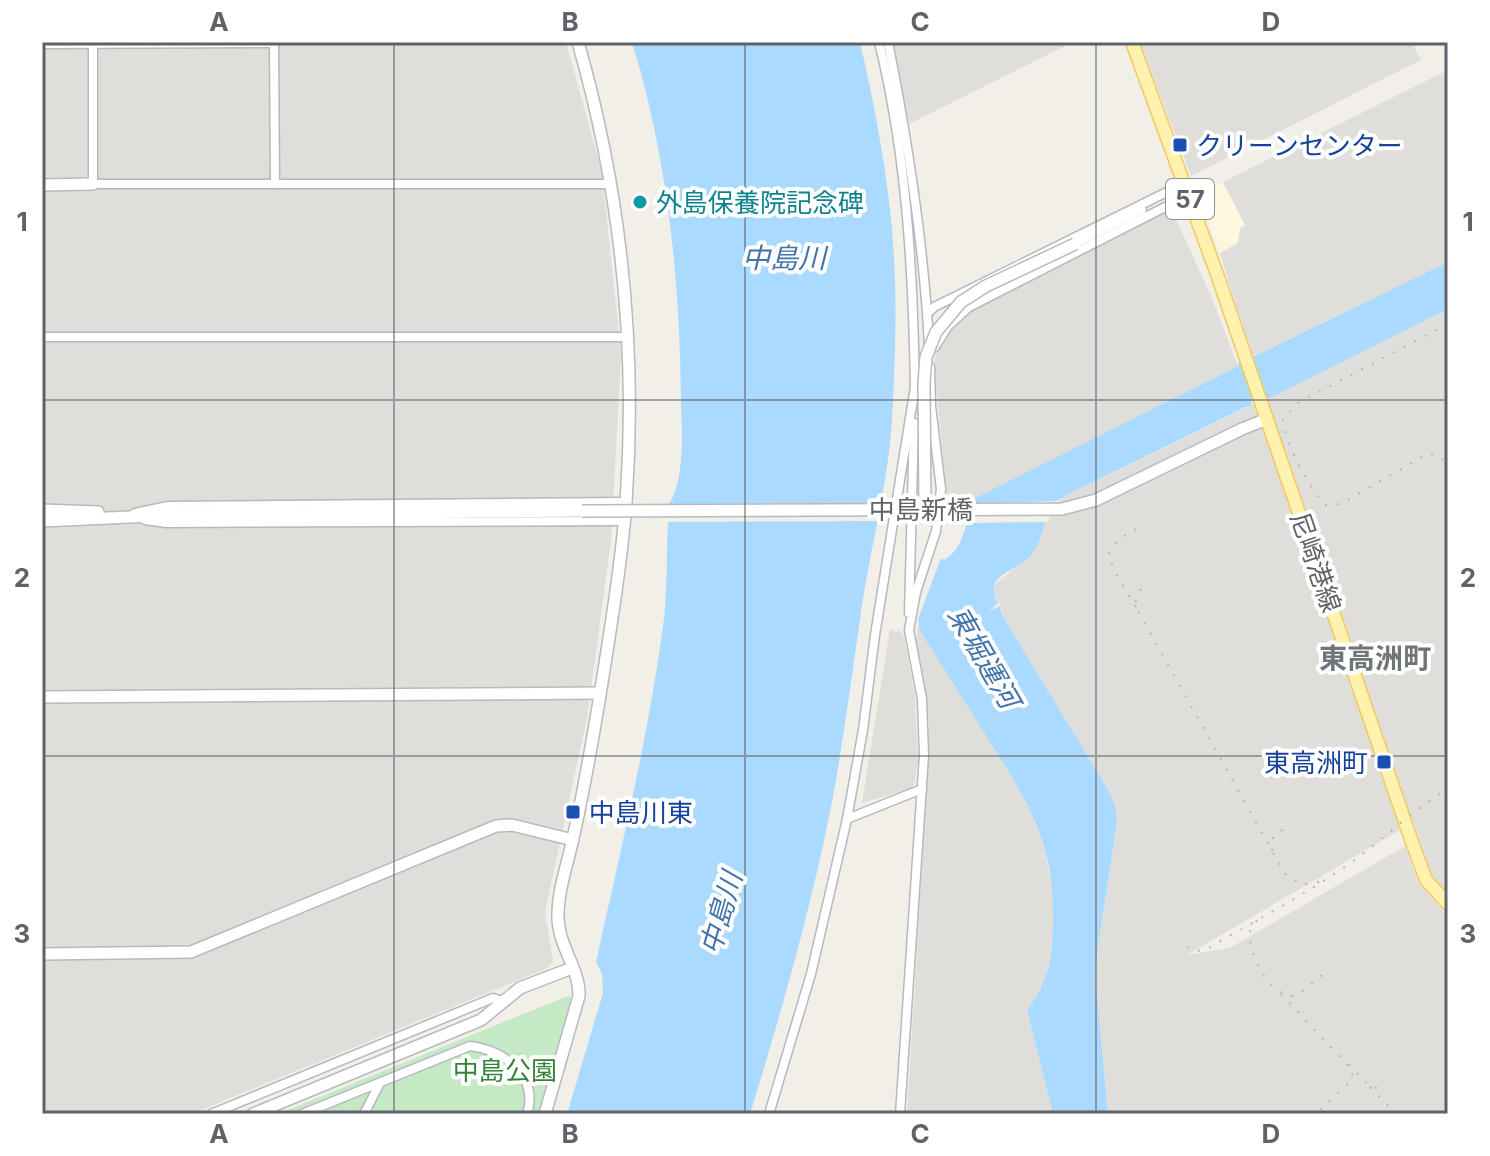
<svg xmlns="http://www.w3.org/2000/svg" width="1490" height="1156" font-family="Inter,'Noto Sans JP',sans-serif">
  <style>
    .commercial { fill: #fef7e0 }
    .industrial { fill: #e0deda }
    .green { fill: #c5e8c5 }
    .water { fill: #aadaff }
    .pier { fill: #f1efe8 }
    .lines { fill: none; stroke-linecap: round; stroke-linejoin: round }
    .street-casing { stroke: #b5b8bc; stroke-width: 11 }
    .secondary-casing { stroke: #b6babf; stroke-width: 14 }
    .primary-casing { stroke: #f2c960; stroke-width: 15 }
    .street { stroke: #fff; stroke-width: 8 }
    .secondary { stroke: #fff; stroke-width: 11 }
    .primary { stroke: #fff2af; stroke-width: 12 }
    .rail { stroke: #b6b7b8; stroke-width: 2; stroke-dasharray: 2 10; stroke-linecap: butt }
    .secondary-bridge-casing { stroke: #b6babf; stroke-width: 14; stroke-linecap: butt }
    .secondary-bridge { stroke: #fff; stroke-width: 11 }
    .grid { fill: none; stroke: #5f6368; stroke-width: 2; stroke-opacity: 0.55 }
    .transit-dot { fill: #1a4fb4; stroke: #fff; stroke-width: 3 }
    .culture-dot { fill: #0f9aa8; stroke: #fff; stroke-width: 3 }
    .labels { text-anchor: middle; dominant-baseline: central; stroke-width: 8; stroke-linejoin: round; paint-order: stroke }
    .shield { fill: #fff; stroke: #8f9295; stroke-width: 2 }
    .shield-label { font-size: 24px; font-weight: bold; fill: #5f6368 }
    .transit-label { font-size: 26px; fill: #164399; stroke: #fff; text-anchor: start }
    .culture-label { font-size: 26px; fill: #0d838f; stroke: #fff; text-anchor: start }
    .street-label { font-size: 26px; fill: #5f6368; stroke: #fff }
    .park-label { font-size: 26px; fill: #348238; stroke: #fff }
    .water-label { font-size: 28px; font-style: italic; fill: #4174aa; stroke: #fff }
    .neighbourhood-label { font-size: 28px; font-weight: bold; fill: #70757a; stroke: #fff }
    .neatline { fill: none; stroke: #5f6368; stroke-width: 3 }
    .grid-label { font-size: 26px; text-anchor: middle; font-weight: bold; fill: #5f6368 }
  </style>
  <rect width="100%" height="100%" fill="#f1efe8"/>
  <path class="commercial" d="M1223,182l22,43 -5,4 -2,14 -18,10 -21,-55 3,-5z"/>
  <g class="industrial">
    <path d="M42,42h524l36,131 19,181 -10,186 -24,178 -42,194 8,48 -5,8 -357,146h-149z"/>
    <path d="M893,42h180l-164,82z"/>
    <path d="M1140,42h283l-9,5 7,13 -230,116z"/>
    <path d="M1448,70v192l-191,93h-6l-31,-102 18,-10 2,-15 5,-3 -22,-43z"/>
    <path d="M1171,208l40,88 27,70 -265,133 -26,3 -13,-141 6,-21 34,-33z"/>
    <path d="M1448,309v587l-16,-17 -18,-57 -227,133 43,-7 175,-102 13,37 30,33v198h-340l-12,-131 1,-30 20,-130 -1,-15 -7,-17 -107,-176v-7l-10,-16 1,-6 41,-34 16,-47 7,-5z"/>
    <path d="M918,625l110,177 15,39 11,57 -1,47 -8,39 -18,26 26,104h-146l22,-361v-32l-13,-79z"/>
    <path d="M890,629l6,3 3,-2 5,7 11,60 3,64 -4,24 -4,4 -48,14z"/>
  </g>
  <path class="green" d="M568,996l5,3 -35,115h-260z"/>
  <g class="water">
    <path d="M632,42h228c16,70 30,143 34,215 3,54 1,109 -2,163 -4,65 -22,128 -31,192 -9,62 -17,124 -28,185 -21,108 -51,213 -83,317h-183l36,-121 -1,-19 -6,-12c25,-114 53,-227 68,-343 4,-38 2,-77 5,-115 16,-25 13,-72 12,-101 -1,-122 -13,-244 -49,-361z"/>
    <path d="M1448,262v47l-176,88 -5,2 -4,-8 -11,4 -1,11h-3l-191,94 -7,5c-5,15 -8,35 -17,48 -15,20 -52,20 -35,50l-9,8 11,-5 2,9 107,176 7,17 1,15 -20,130 -1,30 12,131h-55l-26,-104c22,-30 25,-48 26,-85 2,-85 -25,-123 -68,-191 -22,-35 -43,-69 -65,-103l-2,-12 23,-61 3,2c22,-13 21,-38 29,-61l265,-133 2,-6 17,-5z"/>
  </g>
  <g class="pier">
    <path d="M1061,501l-9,8 -4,13 -87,1 6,-20z"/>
    <path d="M885,503l-3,18 -218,1 1,-18z"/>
  </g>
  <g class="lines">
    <defs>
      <g id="street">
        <path d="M274,42l1,142"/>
        <path d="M879,42c28,114 34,230 36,347"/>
        <path d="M888,42c20,100 36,202 41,304"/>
        <path d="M42,44l232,-1"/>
        <path d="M93,44v140h518"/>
        <path d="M1075,244l67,-34"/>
        <path d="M928,313l6,-6 239,-118 12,-1"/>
        <path d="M42,337h586"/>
        <path d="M934,348l14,-22 21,-19 208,-106 8,-13"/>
        <path d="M135,513l33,-7 458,-4"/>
        <path d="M145,520l21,3 458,-2"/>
        <path d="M909,613l5,-190"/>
        <path d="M847,819l75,-30"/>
        <path d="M211,1114l282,-116 12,4"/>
        <path d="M302,1114l168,-68c34,4 69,30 57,68"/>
        <path d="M364,1114l16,-31"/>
        <path d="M769,1114l42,-140 36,-155 16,-89 12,-95 40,-248"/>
        <path d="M900,1114l24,-359 -2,-56 -13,-69 7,-38 20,-61 3,-24 2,-18 -10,-83 -1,-39"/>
      </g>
      <g id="secondary">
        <path d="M42,185l51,-1"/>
        <path d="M1242,429l25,-10"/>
        <path d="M42,510l56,2"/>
        <path d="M42,521l132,-6 408,-4"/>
        <path d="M42,697l558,-4"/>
        <path d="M42,954l149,-2 305,-126 16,-1 61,15"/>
        <path d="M253,1114l228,-94 39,-32 52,-20"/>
        <path d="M545,1114l34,-118c1,-28 -22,-51 -21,-81 0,-26 10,-52 15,-77 11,-47 19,-95 27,-143 10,-63 21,-128 26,-192 11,-155 -5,-311 -48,-461"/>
      </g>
      <path id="primary" d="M1132,42l86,235 195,568 13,35 22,24"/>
    </defs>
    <use href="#street" class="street-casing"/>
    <use href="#secondary" class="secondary-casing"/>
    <use href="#primary" class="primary-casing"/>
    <use href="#street" class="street"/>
    <use href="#secondary" class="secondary"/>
    <use href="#primary" class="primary"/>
    <g class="rail">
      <path d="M1448,324l-150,79 -15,16c0,20 27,72 43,86l15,-1 88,-51 12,4 7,11"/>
      <path d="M1141,589l-5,12 2,10 147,263 18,11 20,-4"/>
      <path d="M1136,607l-23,-38 -4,-16 9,-13 25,-15"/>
      <path d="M1272,851l1,-14 17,-13"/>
      <path d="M1257,920l-8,13c2,25 19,64 48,63l30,-25"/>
      <path d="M1187,947l7,4 11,-1c48,-28 98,-54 144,-86 34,-24 63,-54 99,-75"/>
      <path d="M1281,994l72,77 -2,10 -31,29"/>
      <path d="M1349,1064l21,23 8,1"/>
      <path d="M1370,1087l26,27"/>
    </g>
    <defs>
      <g id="secondary-bridge">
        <path d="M925,510l-1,-127 2,-26 10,-25 25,-30 25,-16 89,-42"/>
        <path d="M582,511l480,-2 34,-9 146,-71"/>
      </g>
    </defs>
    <use href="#secondary-bridge" class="secondary-bridge-casing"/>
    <use href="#secondary-bridge" class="secondary-bridge"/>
  </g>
  <path class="grid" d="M394,42v1072M745,42v1072M1096,42v1072M42,400h1406M42,756h1406"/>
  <g class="transit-dot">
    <rect x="1172" y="137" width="16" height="16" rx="4"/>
    <rect x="1376" y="754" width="16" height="16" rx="4"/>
    <rect x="565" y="804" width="16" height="16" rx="4"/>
  </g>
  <circle class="culture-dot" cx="640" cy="202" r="8"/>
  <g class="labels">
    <rect class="shield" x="1166" y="179" width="48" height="40" rx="6"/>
    <g class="shield-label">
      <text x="1190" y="199">57</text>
    </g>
    <g class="transit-label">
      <text x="1196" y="145">クリーンセンター</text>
      <text x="1368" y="762" text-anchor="end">東高洲町</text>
      <text x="589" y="812">中島川東</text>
    </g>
    <g class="culture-label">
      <text x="656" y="202">外島保養院記念碑</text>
    </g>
    <g class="street-label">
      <text x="921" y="509">中島新橋</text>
      <text transform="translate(1316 562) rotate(71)">尼崎港線</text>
    </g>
    <g class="park-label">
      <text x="505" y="1070">中島公園</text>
    </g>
    <g class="water-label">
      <text x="784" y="258">中島川</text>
      <text transform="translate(984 657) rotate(60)">東堀運河</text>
      <text transform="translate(721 913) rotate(-74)">中島川</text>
    </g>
    <g class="neighbourhood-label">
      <text x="1375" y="658">東高洲町</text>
    </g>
  </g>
  <rect width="1490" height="1156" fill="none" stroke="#ffffff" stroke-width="88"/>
  <rect x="44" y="44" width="1402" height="1068" class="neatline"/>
  <g class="grid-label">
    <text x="219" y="31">A</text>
    <text x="570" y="31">B</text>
    <text x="920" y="31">C</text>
    <text x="1271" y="31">D</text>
    <text x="22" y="231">1</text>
    <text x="1468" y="231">1</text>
    <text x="22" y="587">2</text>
    <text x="1468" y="587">2</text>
    <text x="22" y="943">3</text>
    <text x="1468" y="943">3</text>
    <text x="219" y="1143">A</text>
    <text x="570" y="1143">B</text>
    <text x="920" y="1143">C</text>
    <text x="1271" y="1143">D</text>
  </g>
</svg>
